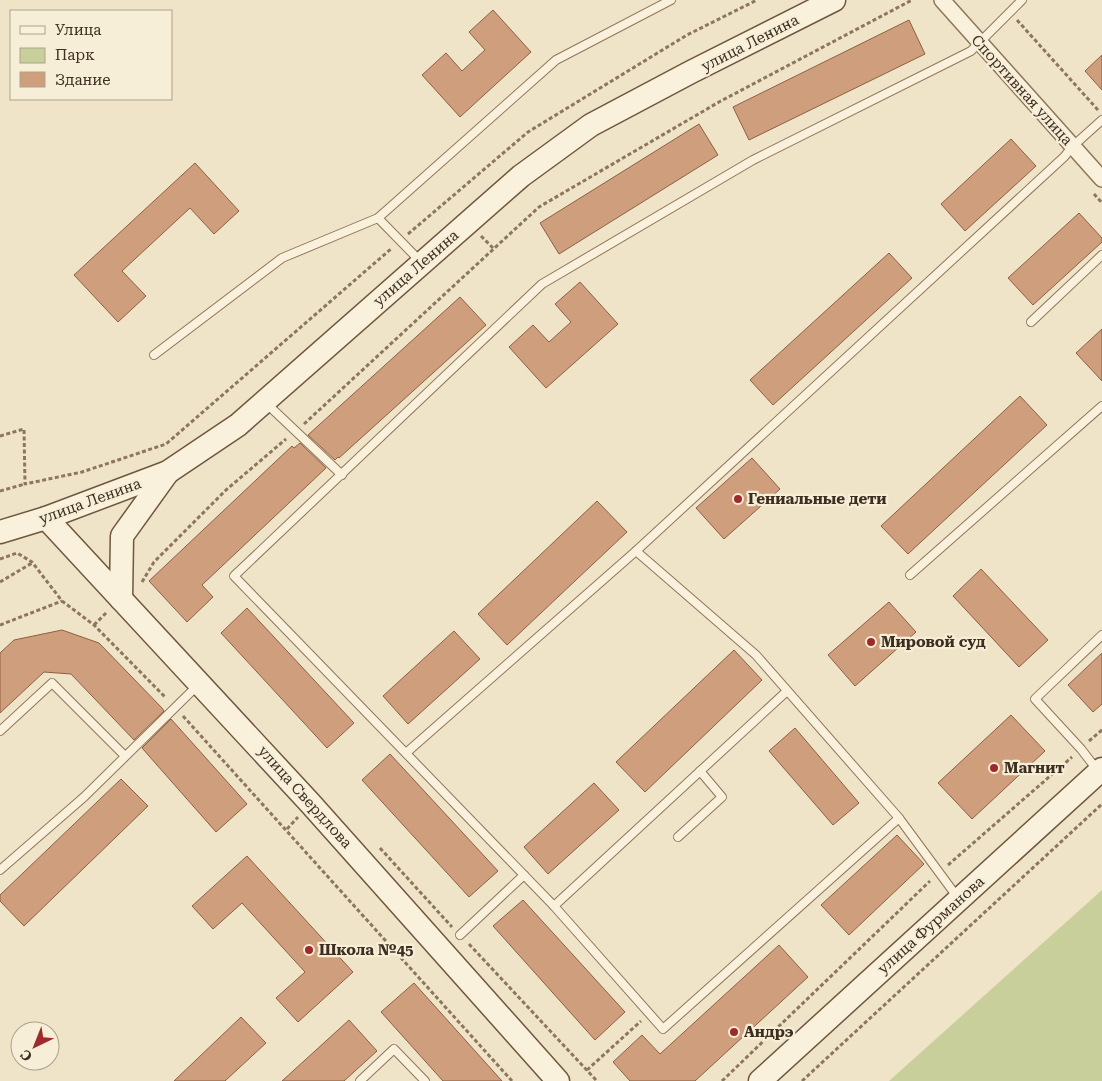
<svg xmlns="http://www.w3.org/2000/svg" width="1102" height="1081" font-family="'Roboto Serif',serif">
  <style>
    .green { fill: #c9cf9b }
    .building { fill: #cf9f7d; stroke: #8d5f41 }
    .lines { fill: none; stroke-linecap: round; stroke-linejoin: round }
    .lane-casing { stroke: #8d765c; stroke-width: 10 }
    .street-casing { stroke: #8d765c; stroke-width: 18 }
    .secondary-casing { stroke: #6f573f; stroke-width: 25 }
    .path { stroke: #8d765c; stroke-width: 3; stroke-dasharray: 4 2.5; stroke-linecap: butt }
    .lane { stroke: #faf1dc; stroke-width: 8 }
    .street { stroke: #faf1dc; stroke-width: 15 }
    .secondary { stroke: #faf1dc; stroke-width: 22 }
    .poi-dot { fill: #9e2a2b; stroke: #f7eed8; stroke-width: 2 }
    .labels { text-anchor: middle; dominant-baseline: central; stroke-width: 4.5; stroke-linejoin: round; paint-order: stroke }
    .street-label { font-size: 15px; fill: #3d2e20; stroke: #f7eed8 }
    .poi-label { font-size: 15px; font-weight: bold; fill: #3d2e20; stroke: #f7eed8; text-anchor: start }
  </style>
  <rect width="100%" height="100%" fill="#f0e4c8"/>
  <path class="green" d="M1102,890v191h-213z"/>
  <g class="building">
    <path d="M493,10l38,42 -71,65 -38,-42 24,-22 16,18 23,-21 -16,-18z"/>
    <path d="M909,20l16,34 -176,86 -16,-33z"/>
    <path d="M1102,55v35l-17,-19z"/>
    <path d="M699,124l19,31 -159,99 -19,-31z"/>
    <path d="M1011,139l25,27 -71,65 -24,-27z"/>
    <path d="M195,163l44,48 -25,23 -24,-26 -68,63 24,25 -28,26 -44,-47z"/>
    <path d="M1079,213l23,25v4l-69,63 -25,-27z"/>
    <path d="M889,253l23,25 -139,127 -23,-25z"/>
    <path d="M580,282l38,42 -72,64 -37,-41 24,-22 16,17 22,-20 -16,-18z"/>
    <path d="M460,297l26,28 -147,133 -1,-1 -3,3 -27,-25z"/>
    <path d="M1102,329v52l-26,-28z"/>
    <path d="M1020,396l27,29 -139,129 -27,-28z"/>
    <path d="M300,443l26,25 -124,117 11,12 -26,25 -38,-41 143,-135 2,2z"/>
    <path d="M752,458l28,31 -56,50 -28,-31z"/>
    <path d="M597,501l30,31 -120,113 -29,-31z"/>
    <path d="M981,569l67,71 -29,27 -66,-71z"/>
    <path d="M889,602l27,30 -61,54 -27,-31z"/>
    <path d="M247,608l107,115 -27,25 -106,-115z"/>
    <path d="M62,630l37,13 63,65 2,3 -30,29 -63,-66 -27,-2 -44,41v-60l14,-13z"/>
    <path d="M454,631l26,28 -72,65 -25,-28z"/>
    <path d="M734,650l28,30 -117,112 -29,-30z"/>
    <path d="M1102,653v51l-9,8 -25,-27z"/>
    <path d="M1011,715l34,36 -73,68 -34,-36z"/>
    <path d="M171,719l76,85 -31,28 -74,-84z"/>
    <path d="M795,728l64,75 -26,22 -64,-74z"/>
    <path d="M390,754l108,117 -29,26 -107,-117z"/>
    <path d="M121,779l27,27 -124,120 -24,-25v-6z"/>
    <path d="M594,783l25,27 -71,64 -24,-27z"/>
    <path d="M897,835l27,29 -75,71 -28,-30z"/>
    <path d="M247,856l106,116 -55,50 -22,-24 29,-26 -63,-69 -29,26 -21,-23z"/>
    <path d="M523,900l102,112 -30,28 -102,-114z"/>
    <path d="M779,945l29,32 -113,104h-65l-17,-19 29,-27 18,19z"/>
    <path d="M414,983l88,98h-59l-62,-69z"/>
    <path d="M241,1017l25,26 -41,38h-51z"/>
    <path d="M349,1020l28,31 -33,30h-62z"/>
  </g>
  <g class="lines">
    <defs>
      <g id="lane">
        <path d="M378,218l43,44"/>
        <path d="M1031,322l71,-67"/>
        <path d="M154,355l128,-97 96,-40 178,-158 115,-60"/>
        <path d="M267,404l75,71"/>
        <path d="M910,575l192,-169"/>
        <path d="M787,691l-233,215 109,123 236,-211"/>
        <path d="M0,731l52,-48 73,73"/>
        <path d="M406,753l230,-202"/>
        <path d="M1098,771l-17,-22 -46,-50 67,-64"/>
        <path d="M678,837l44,-40 -22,-26"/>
        <path d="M0,870l84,-73 114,-112"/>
        <path d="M958,898l-59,-80 -143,-163 -120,-104 428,-394 9,-11 29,-26"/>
        <path d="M554,906l-320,-330 308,-292 211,-124 218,-109 51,-51"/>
        <path d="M460,935l64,-60"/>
        <path d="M360,1081l34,-32 31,32"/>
      </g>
      <path id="street" d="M942,0l160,179"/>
      <g id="secondary">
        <path d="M46,518l264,285 248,278"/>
        <path d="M0,532l46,-14 122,-46 70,-47 283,-249 70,-51 100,-53 143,-72"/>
        <path d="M121,599l1,-63 46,-64"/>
        <path d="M760,1081l342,-312"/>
      </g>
    </defs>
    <use href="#lane" class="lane-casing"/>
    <use href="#street" class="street-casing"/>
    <use href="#secondary" class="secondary-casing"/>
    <g class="path">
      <path d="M1017,20l81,90"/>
      <path d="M1094,194l8,9"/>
      <path d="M408,234l120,-102 159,-97 70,-35"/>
      <path d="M481,236l12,12"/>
      <path d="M304,424l235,-217 180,-105 193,-102"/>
      <path d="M0,436l24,-7 1,55 57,-12 84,-28 226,-196"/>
      <path d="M0,491l25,-7"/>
      <path d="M0,559l17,-6 15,9 30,39 32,24 72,73"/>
      <path d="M0,582l32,-19"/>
      <path d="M142,582l12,-20 72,-72 60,-51"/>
      <path d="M0,625l62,-24"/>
      <path d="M94,625l13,-13"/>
      <path d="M183,716l329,365"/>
      <path d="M1089,741l13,-11"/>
      <path d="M287,829l11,-12"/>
      <path d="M380,848l72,79"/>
      <path d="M948,865l124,-108"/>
      <path d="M469,944l128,137"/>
      <path d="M587,1070l54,-49"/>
      <path d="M722,1081l208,-200"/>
      <path d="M802,1081l300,-277"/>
    </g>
    <use href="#lane" class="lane"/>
    <use href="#street" class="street"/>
    <use href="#secondary" class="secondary"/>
  </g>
  <g class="poi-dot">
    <circle cx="738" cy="499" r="5"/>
    <circle cx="871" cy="642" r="5"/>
    <circle cx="994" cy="768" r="5"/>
    <circle cx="309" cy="950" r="5"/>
    <circle cx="734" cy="1032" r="5"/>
  </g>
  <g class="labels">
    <g class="street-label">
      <text transform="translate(750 43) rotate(-27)">улица Ленина</text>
      <text transform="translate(1022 90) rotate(48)">Спортивная улица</text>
      <text transform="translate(416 268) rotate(-41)">улица Ленина</text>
      <text transform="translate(90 501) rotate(-20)">улица Ленина</text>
      <text transform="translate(305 797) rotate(48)">улица Свердлова</text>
      <text transform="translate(931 925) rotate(-42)">улица Фурманова</text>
    </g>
    <g class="poi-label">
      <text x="748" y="499">Гениальные дети</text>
      <text x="881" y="642">Мировой суд</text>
      <text x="1004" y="768">Магнит</text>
      <text x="319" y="950">Школа №45</text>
      <text x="744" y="1032">Андрэ</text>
    </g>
  </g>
  <rect x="10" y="10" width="162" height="90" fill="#f7eed8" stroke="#ada18e"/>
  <rect x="20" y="26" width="25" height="8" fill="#faf1dc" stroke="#ada18e"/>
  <text x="55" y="35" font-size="15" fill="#3d2e20">Улица</text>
  <rect x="20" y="48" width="25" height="15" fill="#c9cf9b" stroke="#ada18e"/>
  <text x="55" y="60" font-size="15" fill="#3d2e20">Парк</text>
  <rect x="20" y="72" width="25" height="15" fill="#cf9f7d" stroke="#ada18e"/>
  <text x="55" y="85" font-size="15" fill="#3d2e20">Здание</text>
  <g transform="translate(35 1046) rotate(223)"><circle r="24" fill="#f7eed8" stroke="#ada18e"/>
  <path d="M0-4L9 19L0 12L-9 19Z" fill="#9e2a2b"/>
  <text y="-8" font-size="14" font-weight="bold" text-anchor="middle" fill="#3d2e20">С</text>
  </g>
</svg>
